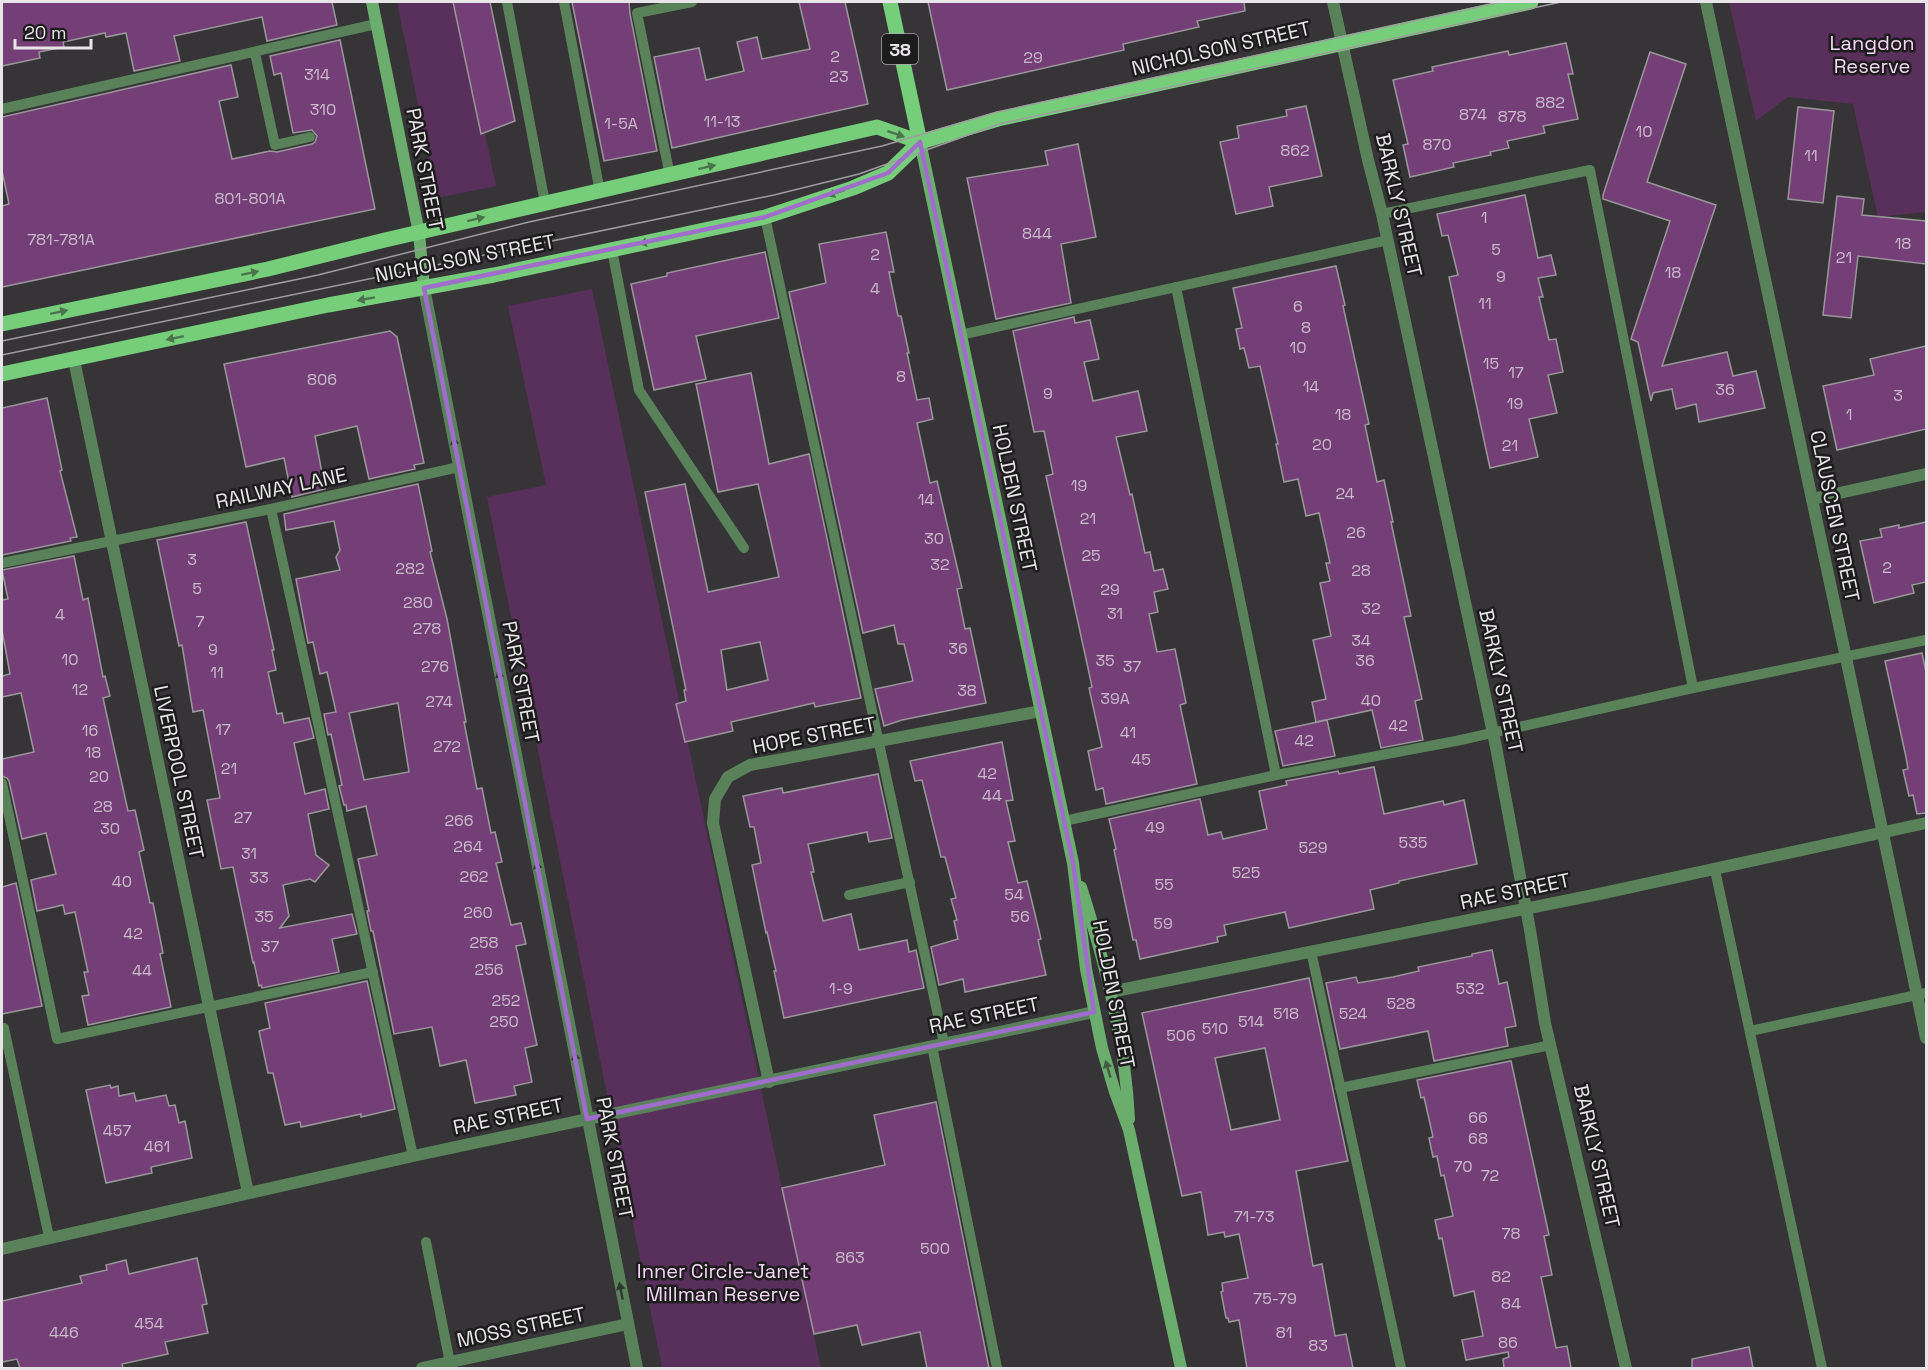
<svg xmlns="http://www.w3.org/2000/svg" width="1928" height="1370" font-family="'Space Grotesk',sans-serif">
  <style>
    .green { fill: #59305c }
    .building { fill: #743e77; stroke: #9a979a; stroke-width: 1.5; fill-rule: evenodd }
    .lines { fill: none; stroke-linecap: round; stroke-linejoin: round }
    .lane { stroke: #59825a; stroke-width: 10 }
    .street { stroke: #59825a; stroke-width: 12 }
    .secondary { stroke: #6aad6d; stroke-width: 12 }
    .primary { stroke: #76ce7b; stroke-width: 15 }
    .tram { stroke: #9e9c9e; stroke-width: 1.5 }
    .oneway { fill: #4a754c }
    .oneway2 { fill: #2f3b2f }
    .oneway3 { fill: #405d41 }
    .marked { fill: none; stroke: #a16dcd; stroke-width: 4.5; stroke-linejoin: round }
    .labels { text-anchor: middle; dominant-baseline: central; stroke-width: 5; stroke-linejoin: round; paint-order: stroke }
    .number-label { font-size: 16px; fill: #cabbcb }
    .shield { fill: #1d1c1d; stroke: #aaa9aa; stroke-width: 1.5 }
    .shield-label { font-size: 18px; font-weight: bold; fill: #e7e5e7 }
    .park-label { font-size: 20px; fill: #f5d5f6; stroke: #1d1c1d }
    .street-label { font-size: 20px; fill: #e7e5e7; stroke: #1d1c1d }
  </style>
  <rect width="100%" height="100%" fill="#363436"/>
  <g class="green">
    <path d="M397,2h56l27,132 5,-1 11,53 -59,12z"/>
    <path d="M1729,2h197v210l-48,5 -25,-113 -65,-7 -32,24z"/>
    <path d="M592,289l190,899 39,180h-159l-175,-871 59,-12 -38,-179z"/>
  </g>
  <g class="building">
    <path d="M2,2h330l5,23 -70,16 -5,-24 -88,19 6,25 -46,10 -8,-38 -20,4 -1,-4 -42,9 1,5 -25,5 1,6 -38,8z"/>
    <path d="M453,2h37l25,119 -34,13z"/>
    <path d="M572,2h57l1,12 27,137 -53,10z"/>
    <path d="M799,2h46l23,102 -196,44 -18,-91 45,-9 7,32 38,-9 -7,-29 20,-5 5,22 48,-10z"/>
    <path d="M928,2h316l1,9 -48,10 2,6 -76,17 1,6 -177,40z"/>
    <path d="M340,40l35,169 -373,78v-81l7,-2 -7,-33v-54l229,-52 7,32 -19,4 13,58 38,-8 7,1 35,-8 3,-2 2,-6 -5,-6 -19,3 -12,-60 -7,2 -4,-19z"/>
    <path d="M1566,43l7,31h-5l10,45 -35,7 2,7 -38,8 2,7 -19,4 1,3 -38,8 1,4 -44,10 -7,-32 5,-1 -15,-64 40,-9 -1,-4 23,-5 53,-11 1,4z"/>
    <path d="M1650,52l36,12 -39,118 69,23 -54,161 65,-14 6,24 23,-5 9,37 -66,14 -3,-18 -20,5 -4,-20 -19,4 -2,8 -13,-59 -7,-3 39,-118 -67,-22v-4z"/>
    <path d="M1306,106l16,70 -53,11 4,19 -37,8 -16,-72 19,-4 -2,-12 50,-10 -1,-6z"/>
    <path d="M1798,107l36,4 -11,92 -35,-4z"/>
    <path d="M1078,144l18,93 -35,7 10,59 -75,16 -29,-141 81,-13 -3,-14z"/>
    <path d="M1525,195l13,63 13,-3 5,20 -18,3 5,19h-4l10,43 7,-1 7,33 -15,3 9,38 -28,6 9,38 -48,11 -41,-191 9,-2 -10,-40 -6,1 -5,-22z"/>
    <path d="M1837,196l27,3 -2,16 64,6v43l-68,-8 -7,62 -28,-3z"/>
    <path d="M886,232l8,40h-5l9,44h3l8,37h-2l10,47 12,-2 4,21 -16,4 13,60 7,-2 25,107 -5,1 8,40 5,-1 16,75 -84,17 -18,6 -9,-37 38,-8 -9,-37h-6l-4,-19 -31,8 -74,-341 37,-9 -7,-39z"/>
    <path d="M765,252l14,66 -83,18 10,43 -52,11 -23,-106 36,-8v-3z"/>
    <path d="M1336,266l9,39 -2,1 26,118 -4,1 12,57 7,-2 9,42h-2l20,94 -7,1 18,82 -7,2 8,39 -42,8 -9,-38 -56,12 -4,-20 14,-3 -13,-59 18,-4 -11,-53 10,-2 -4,-18h4l-11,-50 -13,3 -8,-37 -14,3 -8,-38h2l-18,-78 -11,2 -5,-20 -4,1 -4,-20 6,-1 -9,-40z"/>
    <path d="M1074,317l1,6 15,-3 9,39 -15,3 9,39 45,-10 9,40 -31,6 14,58 2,-1 13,59 5,-1 4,19 9,-2 5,20 -14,3 4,20 -9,2 8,38 18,-3 11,54 -6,2 17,79 -91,20 -3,-16 -7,2 -8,-39 14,-4 -13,-59 3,-1 -4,-19 -42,-192 7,-2 -9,-43 -10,1 -21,-101z"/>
    <path d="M390,331l7,6 27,126 -10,2 1,4 -46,10 -12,-53 -42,10 10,53 -33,8 -8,-39 -38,9 -22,-103z"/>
    <path d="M1926,346v83l-89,21 -14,-64 51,-11 -4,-16z"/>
    <path d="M751,373l18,91 40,-10 52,244 -46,9 -1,-4 -83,19 2,9 -48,11 -9,-38 10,-3 -2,-11h2l-41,-198 40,-8 23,108 71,-15 -21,-93 -40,8 -22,-108zM760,642l8,38 -41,10 -6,-40z"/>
    <path d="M47,398l15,72 -2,1 17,66 -7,1 1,3 -69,14v-147z"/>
    <path d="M418,484l14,67 -2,1 17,67 19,103h-2l13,67 5,-1 9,45 4,-1 7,30 -6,1 15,62 10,-2 5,21 -10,2 21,99 -12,3 7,34 -18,4 2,9 -41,8 -9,-43 -26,6 -8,-39 -38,7 -21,-103h-2l-4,-20h2l-11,-52 19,-4 -11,-49 -19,5 -1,-6h-2l-5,-19 3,-1 -11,-51 -3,1 -4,-21 12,-2 -9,-40 -7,2 -7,-32 -5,1 -12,-64 44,-9 -4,-13 4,-7 -6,-29 -48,9 -2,-16zM398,703l11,69 -45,8 -15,-67z"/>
    <path d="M246,522l28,128h-2l4,20 -8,2 9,42 5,-1 2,10 25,-5 5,20 -20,5 11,51 20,-5 4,20 -21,5 8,41 13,10 -14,17 -5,-3 -27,6 6,31 -9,12 72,-14 5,20 -25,5 7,33 -77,16 -1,-3 -2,1 -5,-24 -1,1 -20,-96 -12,2 -14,-69 13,-2 -17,-88 -10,2 -11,-67 -3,1 -22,-106z"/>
    <path d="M1926,522v60l-14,3 2,8 -40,10 -14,-62 22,-4 -2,-8 19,-4v3z"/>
    <path d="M74,556l9,44 5,-2 15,79 2,-1 5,20 -7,2 25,113 7,-1 9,40 -5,2 11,51h3l10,50 -3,1 11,53 -83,18 -6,-29 7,-1 -5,-23h4l-13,-60 -10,2 -2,-9 -26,6 -6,-31 25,-6 -10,-41 -24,6 -13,-58 -2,-3 -5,-2v-17l32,-7 -13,-59 -19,4v-21l8,-2 -8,-44v-30l6,-1 -6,-29z"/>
    <path d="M1922,653l4,19v141l-9,1 -4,-19 -4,1 -6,-26 5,-1 -2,-12 -21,-96z"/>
    <path d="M1327,720l8,36 -52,10 -8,-35z"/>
    <path d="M1002,742l11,58 -7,1 9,40 -7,1 10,41 9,-2 14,58 -3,1 8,35 -81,17 -2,-13 -24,6 -8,-38 27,-8 -4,-18 3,-1 -6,-21 5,-1 -11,-41h-4l-19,-77 -7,1 -5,-20z"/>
    <path d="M1374,767l10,47 59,-13 1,4 20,-5 13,64 -78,17v2l-29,7 4,19 -85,19 -4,-16 -61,13 2,10 -9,2 1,5 -78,17 -4,-19h-3l-19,-90 2,-1 -7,-30 91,-20 8,36 13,-3 2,7 44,-10 -8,-38 28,-6 -1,-4 52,-10 1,3z"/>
    <path d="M878,774l14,64 -23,4 -2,-10 -59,12 6,28h-3l12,49 28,-7 8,36 48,-10 2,12 7,-2 8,38 -140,30 -10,-47h2l-9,-39 -1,1 -14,-68 9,-2 -7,-36h-4l-7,-31 39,-8 1,5z"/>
    <path d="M16,883l26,123 -40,8v-127z"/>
    <path d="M1492,950l7,34 8,-2 9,44 -11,2 3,18 -74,15 -6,-30 -88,18 -14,-66 30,-6 2,6 35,-6 26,-6 -1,-4 54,-11v-2z"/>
    <path d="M1309,978l39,183 -52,10 17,95 9,-2 13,72 11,-2 7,34h-106l-8,-48 -10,2 -1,-4h-2l-5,-26 2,-1 -1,-8 26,-5 -9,-44 -14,3 -1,-5 -16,3 -7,-43 -19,4 -40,-183zM1265,1048l15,72 -49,10 -16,-72z"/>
    <path d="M367,981l28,128 -34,8v-3l-60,13 -1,-5 -15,3 -12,-52h-5l-9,-42 11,-3 -5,-25z"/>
    <path d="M1511,1061l38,174 -5,1 8,39 -11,2 15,71 11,-2 4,22h-67l-1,-9 6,-2 -1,-5 -42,8 -4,-20 21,-4 -9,-45 -20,5 -12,-58 -3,1 -4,-19 18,-4 -9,-41 -3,1 -4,-20 -4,1 -4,-19 4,-1 -9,-40 -3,1 -4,-18z"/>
    <path d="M110,1085l1,3 7,-2 1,10 15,-3 2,8 30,-6 3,11 6,-1 4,18 6,-2 7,37 -41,9 1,6 -46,10 -20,-93z"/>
    <path d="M936,1102l53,266h-62l-7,-36 -58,13 -5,-20 -43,9 -32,-146 103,-23 -11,-50z"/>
    <path d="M197,1258l10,46 -5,1 6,28 -43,9 3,12 -46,10 1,4h-103l-3,-9 -15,3v-61l80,-18 -2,-7 27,-6 -1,-5 20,-5 3,14z"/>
    <path d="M1749,1347l4,21h-61v-9z"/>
  </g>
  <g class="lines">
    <g class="lane">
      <path d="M507,2l38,201"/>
      <path d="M564,2l36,190"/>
      <path d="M255,53l20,92 35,-8"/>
      <path d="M2,109l374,-85"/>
      <path d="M670,176l-33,-163 55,-11"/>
      <path d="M1382,214l208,-44 103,518"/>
      <path d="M765,217l179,826"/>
      <path d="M612,250l27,140 105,158"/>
      <path d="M1176,287l100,488"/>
      <path d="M960,335l428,-95"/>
      <path d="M271,509l142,647"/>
      <path d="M2,563l269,-54 188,-42"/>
      <path d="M2,783l55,256 316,-67"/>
      <path d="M1064,821l212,-46 180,-34 237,-53 233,-48"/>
      <path d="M1715,870l107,498"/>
      <path d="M849,895l61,-13"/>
      <path d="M1311,951l90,417"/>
      <path d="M4,1028l45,209"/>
      <path d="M1750,1031l176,-38"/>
      <path d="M932,1046l65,322"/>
      <path d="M1340,1088l211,-43"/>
      <path d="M426,1242l25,126"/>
    </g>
    <g class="street">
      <path d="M1333,2l35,158 14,54 114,533 34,183 15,93 81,345"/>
      <path d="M1706,2c45,217 93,434 139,651 28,128 53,257 81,385"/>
      <path d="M424,288l213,1080"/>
      <path d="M74,360l174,833"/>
      <path d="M1812,499l114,-25"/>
      <path d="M1110,992l489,-98 327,-71"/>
      <path d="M769,1082l-56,-259 2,-24 13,-22 22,-12 291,-54"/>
      <path d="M2,1249l411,-93 681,-144"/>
      <path d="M422,1368l206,-44"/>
    </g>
    <g class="secondary">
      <path d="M372,2l47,231 5,55"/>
      <path d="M920,142l153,721 13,106 16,79 13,44 14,38 52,238"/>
      <path d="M1081,887c24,75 44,152 48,232"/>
    </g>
    <g class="primary">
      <path d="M890,2l30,140"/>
      <path d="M2,324l266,-55 117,-29 492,-113 43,15"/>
      <path d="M2,374l326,-69 166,-30 271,-58 88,-29 35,-15 32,-31 78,-23 533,-117"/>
    </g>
    <g class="tram">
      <path d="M2,341l316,-66 211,-53 353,-76 115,-34 504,-110"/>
      <path d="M2,355l772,-160 85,-21 140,-50 562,-122"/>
    </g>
  </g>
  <defs><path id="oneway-solid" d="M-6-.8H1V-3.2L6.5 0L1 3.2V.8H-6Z" transform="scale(1.5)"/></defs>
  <g class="oneway">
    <use href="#oneway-solid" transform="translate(896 134) rotate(19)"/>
    <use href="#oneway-solid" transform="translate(707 167) rotate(-14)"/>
    <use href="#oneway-solid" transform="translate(836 193) rotate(162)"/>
    <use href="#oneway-solid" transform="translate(476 219) rotate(-14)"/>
    <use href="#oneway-solid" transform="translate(648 242) rotate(168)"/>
    <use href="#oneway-solid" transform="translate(250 273) rotate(-12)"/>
    <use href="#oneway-solid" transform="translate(366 299) rotate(170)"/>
    <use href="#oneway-solid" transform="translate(59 312) rotate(-12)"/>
    <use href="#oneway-solid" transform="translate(175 338) rotate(168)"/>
  </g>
  <g class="oneway2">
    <use href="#oneway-solid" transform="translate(455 446) rotate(-101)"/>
    <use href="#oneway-solid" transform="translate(500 679) rotate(-101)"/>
    <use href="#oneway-solid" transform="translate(538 870) rotate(-101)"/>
    <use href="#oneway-solid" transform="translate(576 1061) rotate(-101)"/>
    <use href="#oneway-solid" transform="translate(621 1291) rotate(-101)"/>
  </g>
  <use class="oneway3" href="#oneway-solid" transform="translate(1108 1069) rotate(-106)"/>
  <path class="marked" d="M920,142l153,721 21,149 -507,107 -163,-831 341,-71 123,-44z"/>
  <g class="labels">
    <g class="number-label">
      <text x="835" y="56">2</text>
      <text x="1033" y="57">29</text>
      <text x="317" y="74">314</text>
      <text x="839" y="76">23</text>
      <text x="1550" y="102">882</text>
      <text x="323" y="109">310</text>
      <text x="1473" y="114">874</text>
      <text x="1512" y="116">878</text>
      <text x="722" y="121">11-13</text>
      <text x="621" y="123">1-5A</text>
      <text x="1644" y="131">10</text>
      <text x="1437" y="144">870</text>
      <text x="1295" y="150">862</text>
      <text x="1811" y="155">11</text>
      <text x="250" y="198">801-801A</text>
      <text x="1484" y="217">1</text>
      <text x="1037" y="233">844</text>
      <text x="61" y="239">781-781A</text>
      <text x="1903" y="243">18</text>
      <text x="1496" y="249">5</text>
      <text x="875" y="254">2</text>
      <text x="1844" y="257">21</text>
      <text x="1673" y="272">18</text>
      <text x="1501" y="276">9</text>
      <text x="875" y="288">4</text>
      <text x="1485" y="303">11</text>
      <text x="1298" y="306">6</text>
      <text x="1306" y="327">8</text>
      <text x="1298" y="347">10</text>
      <text x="1491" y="363">15</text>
      <text x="1516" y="372">17</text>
      <text x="901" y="376">8</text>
      <text x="322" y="379">806</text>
      <text x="1311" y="386">14</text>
      <text x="1725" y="389">36</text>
      <text x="1048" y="393">9</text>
      <text x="1898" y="395">3</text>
      <text x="1515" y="403">19</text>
      <text x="1343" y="414">18</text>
      <text x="1849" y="414">1</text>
      <text x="1322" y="444">20</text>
      <text x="1510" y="445">21</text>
      <text x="1079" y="485">19</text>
      <text x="1345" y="493">24</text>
      <text x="926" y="499">14</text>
      <text x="1088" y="518">21</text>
      <text x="1356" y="532">26</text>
      <text x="934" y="538">30</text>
      <text x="1091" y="555">25</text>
      <text x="192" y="559">3</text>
      <text x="940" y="564">32</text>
      <text x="1887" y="567">2</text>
      <text x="410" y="568">282</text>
      <text x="1361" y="570">28</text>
      <text x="197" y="588">5</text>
      <text x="1110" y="589">29</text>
      <text x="418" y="602">280</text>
      <text x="1371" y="608">32</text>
      <text x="1115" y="613">31</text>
      <text x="60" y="614">4</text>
      <text x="200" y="621">7</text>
      <text x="427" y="628">278</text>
      <text x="1361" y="640">34</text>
      <text x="958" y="648">36</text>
      <text x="213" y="649">9</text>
      <text x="70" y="659">10</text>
      <text x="1105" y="660">35</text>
      <text x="1365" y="660">36</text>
      <text x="435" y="666">276</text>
      <text x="1132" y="666">37</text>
      <text x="217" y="672">11</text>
      <text x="80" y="689">12</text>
      <text x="967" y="690">38</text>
      <text x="1115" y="698">39A</text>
      <text x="1371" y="700">40</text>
      <text x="439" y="701">274</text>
      <text x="1398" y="725">42</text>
      <text x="223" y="729">17</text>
      <text x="90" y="730">16</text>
      <text x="1128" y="732">41</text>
      <text x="1304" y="740">42</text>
      <text x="447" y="746">272</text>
      <text x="93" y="752">18</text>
      <text x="1141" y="759">45</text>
      <text x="229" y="768">21</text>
      <text x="987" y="773">42</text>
      <text x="99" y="776">20</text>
      <text x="992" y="795">44</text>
      <text x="103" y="806">28</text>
      <text x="243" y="817">27</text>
      <text x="459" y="820">266</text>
      <text x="1155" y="827">49</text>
      <text x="110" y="828">30</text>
      <text x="1413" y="842">535</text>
      <text x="468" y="846">264</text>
      <text x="1313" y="847">529</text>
      <text x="249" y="853">31</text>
      <text x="1246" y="872">525</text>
      <text x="474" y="876">262</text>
      <text x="259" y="877">33</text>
      <text x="122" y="881">40</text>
      <text x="1164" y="884">55</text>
      <text x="1014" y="894">54</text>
      <text x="478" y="912">260</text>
      <text x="264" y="916">35</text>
      <text x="1020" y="916">56</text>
      <text x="1163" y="923">59</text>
      <text x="133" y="933">42</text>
      <text x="484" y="942">258</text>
      <text x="270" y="946">37</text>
      <text x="489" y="969">256</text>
      <text x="142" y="970">44</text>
      <text x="841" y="988">1-9</text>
      <text x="1470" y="988">532</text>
      <text x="506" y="1000">252</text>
      <text x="1401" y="1003">528</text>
      <text x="1286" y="1013">518</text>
      <text x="1353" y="1013">524</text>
      <text x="504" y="1021">250</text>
      <text x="1251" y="1021">514</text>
      <text x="1215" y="1028">510</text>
      <text x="1181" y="1035">506</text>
      <text x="1478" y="1117">66</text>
      <text x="117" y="1130">457</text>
      <text x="1478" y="1138">68</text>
      <text x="157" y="1146">461</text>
      <text x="1463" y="1166">70</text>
      <text x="1490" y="1175">72</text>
      <text x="1254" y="1216">71-73</text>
      <text x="1511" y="1233">78</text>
      <text x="935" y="1248">500</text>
      <text x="850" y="1257">863</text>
      <text x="1501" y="1276">82</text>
      <text x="1275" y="1298">75-79</text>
      <text x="1511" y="1303">84</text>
      <text x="149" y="1323">454</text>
      <text x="64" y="1332">446</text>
      <text x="1284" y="1332">81</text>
      <text x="1508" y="1342">86</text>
      <text x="1318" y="1345">83</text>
    </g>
    <rect class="shield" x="882" y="34" width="36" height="30" rx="4.5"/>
    <g class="shield-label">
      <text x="900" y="49">38</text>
    </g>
    <g class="park-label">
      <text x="1872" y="43">Langdon<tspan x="1872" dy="23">Reserve</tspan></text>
      <text x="723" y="1271">Inner Circle-Janet<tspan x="723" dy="23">Millman Reserve</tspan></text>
    </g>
    <g class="street-label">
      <text transform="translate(1221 48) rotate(-13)">NICHOLSON STREET</text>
      <text transform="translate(425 169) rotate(79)">PARK STREET</text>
      <text transform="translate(1399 205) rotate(77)">BARKLY STREET</text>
      <text transform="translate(465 258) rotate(-11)">NICHOLSON STREET</text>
      <text transform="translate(281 488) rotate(-12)">RAILWAY LANE</text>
      <text transform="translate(1015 498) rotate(78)">HOLDEN STREET</text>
      <text transform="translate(1835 516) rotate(78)">CLAUSCEN STREET</text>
      <text transform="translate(1501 681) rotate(78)">BARKLY STREET</text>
      <text transform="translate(521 682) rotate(79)">PARK STREET</text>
      <text transform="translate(814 735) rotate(-11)">HOPE STREET</text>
      <text transform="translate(179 772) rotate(78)">LIVERPOOL STREET</text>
      <text transform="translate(1515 891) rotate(-12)">RAE STREET</text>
      <text transform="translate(1114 994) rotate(79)">HOLDEN STREET</text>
      <text transform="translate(984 1015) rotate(-12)">RAE STREET</text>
      <text transform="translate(508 1116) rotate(-12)">RAE STREET</text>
      <text transform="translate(1597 1156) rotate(77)">BARKLY STREET</text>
      <text transform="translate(615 1158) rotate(79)">PARK STREET</text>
      <text transform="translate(521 1327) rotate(-12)">MOSS STREET</text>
    </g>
  </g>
  <rect width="1928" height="1370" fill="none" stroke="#e7e5e7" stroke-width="6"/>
  <path d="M15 39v9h76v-9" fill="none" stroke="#e7e5e7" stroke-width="3"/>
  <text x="24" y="39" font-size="18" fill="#e7e5e7" stroke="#1d1c1d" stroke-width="4.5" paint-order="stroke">20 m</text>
</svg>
